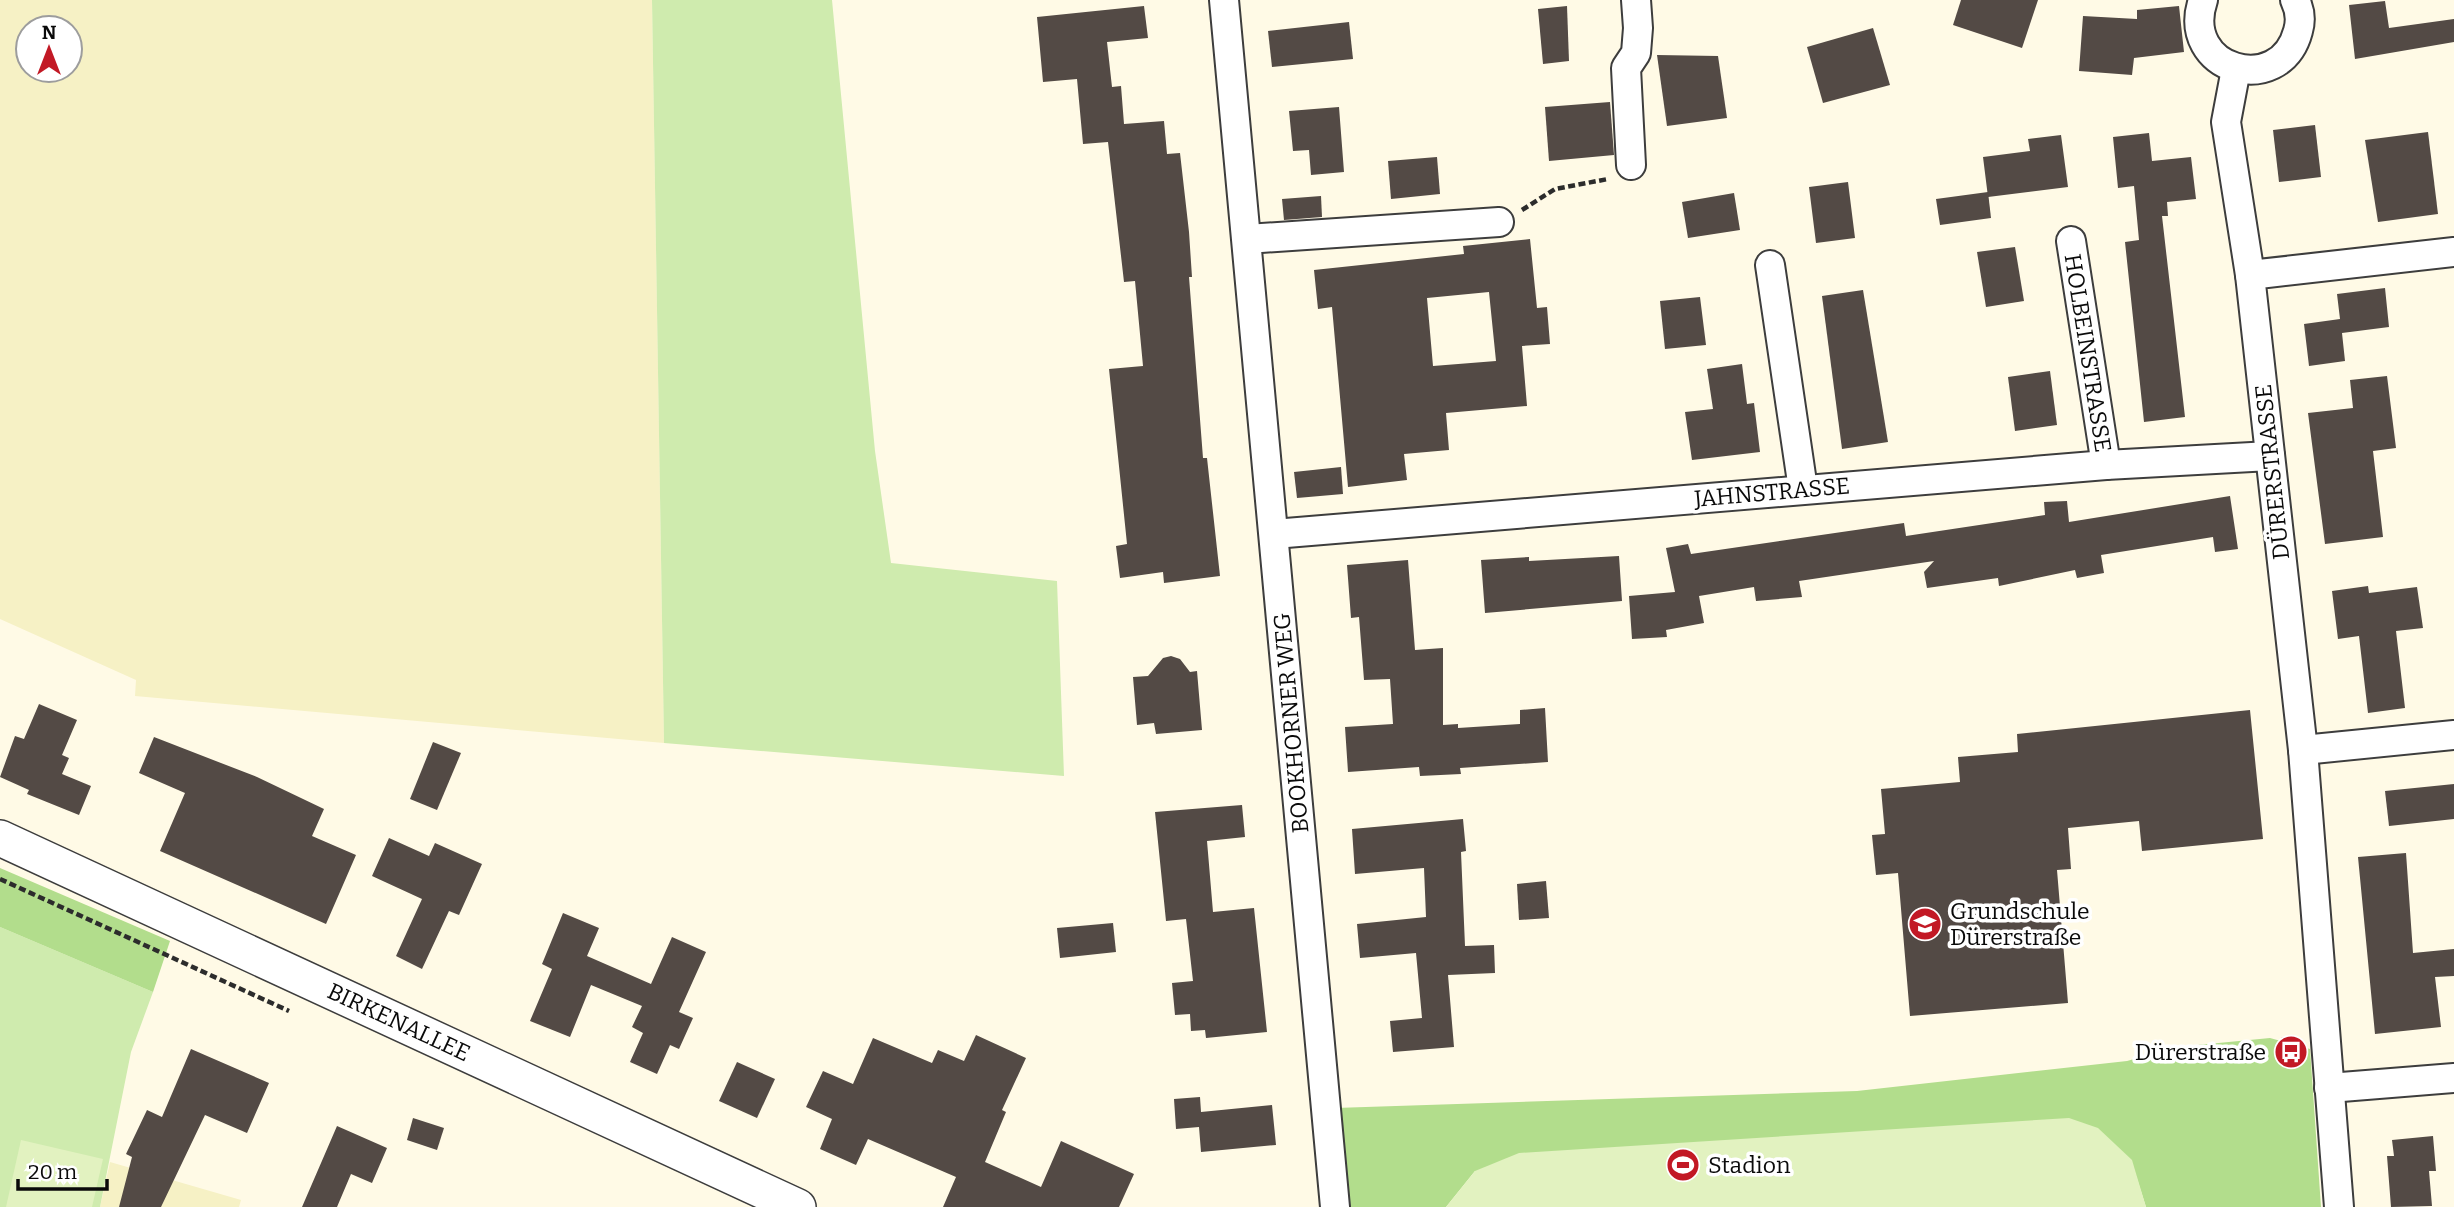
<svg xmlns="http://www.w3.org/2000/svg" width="2454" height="1207" font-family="Bitter,serif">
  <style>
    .farmland { fill: #f6f1c5; fill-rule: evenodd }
    .green { fill: #cfebae }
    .forest { fill: #b2dd8c }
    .pitch { fill: #e2f2c0 }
    .building { fill: #534a45; fill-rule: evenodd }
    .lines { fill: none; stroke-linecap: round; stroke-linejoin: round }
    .minor-casing { stroke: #3d3d3d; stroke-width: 32 }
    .tertiary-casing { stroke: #3d3d3d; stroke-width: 38 }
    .path { stroke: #2c2c2c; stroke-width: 4.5; stroke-dasharray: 7 3.5; stroke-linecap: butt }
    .minor { stroke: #fff; stroke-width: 28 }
    .tertiary { stroke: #fff; stroke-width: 35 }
    .labels { text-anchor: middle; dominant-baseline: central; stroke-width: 7; stroke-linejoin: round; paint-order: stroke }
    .street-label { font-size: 23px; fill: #0a0a0a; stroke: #fff }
    .poi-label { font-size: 23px; fill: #0a0a0a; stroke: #fff; text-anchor: start }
  </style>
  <rect width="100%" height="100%" fill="#fffae6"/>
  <g class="farmland">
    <path d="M0,0h652l12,743 -529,-47 1,-16 -136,-61zM70,28v42h-42v-42z"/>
    <path d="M110,1162l131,38 -2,7h-139z"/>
  </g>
  <g class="green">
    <path d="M652,0h180l43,451 16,112 166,18 7,195 -400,-33z"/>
    <path d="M0,927l153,65 -22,60 -31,155h-100z"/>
  </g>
  <g class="forest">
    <path d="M0,868l170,73 -17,51 -153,-65z"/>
    <path d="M2270,1038l40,11 11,158h-175l-15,-47 -656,11 -29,36h-101l-10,-99 522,-17 270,-30 50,-14z"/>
  </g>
  <g class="pitch">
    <path d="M2069,1118l29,10 34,32 14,47h-700l29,-36 44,-18z"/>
    <path d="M21,1140l82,19 -11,48h-86z"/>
  </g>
  <g class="building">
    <path d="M1961,0h77l-16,48 -69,-23z"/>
    <path d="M2385,1l4,27 65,-9v23l-99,17 -6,-54z"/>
    <path d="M1144,6l4,32 -41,4 5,45 9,-1 3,38 40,-3 3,33 13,-1 9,79 3,45h-3l14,181h4l13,118 -56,7 -1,-11 -43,6 -4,-32 11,-2 -18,-175 34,-3 -8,-85 -11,1 -16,-140 -25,2 -6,-65 -34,3 -6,-65z"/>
    <path d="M1567,6l2,55 -26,3 -5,-55z"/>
    <path d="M2179,6l5,46 -50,6 -2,17 -53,-4 4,-55 54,3v-9z"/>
    <path d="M1349,22l4,37 -81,8 -4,-36z"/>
    <path d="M1873,28l17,57 -67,18 -16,-56z"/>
    <path d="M1657,55l61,1 9,62 -60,8z"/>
    <path d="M1610,102l4,53 -65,6 -4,-54z"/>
    <path d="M1339,107l5,65 -33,3 -2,-25 -16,1 -4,-40z"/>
    <path d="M2315,125l6,52 -42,5 -6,-52z"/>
    <path d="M2428,132l10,82 -60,8 -13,-82z"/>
    <path d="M2149,133l3,28 39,-4 5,42 -29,3 1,14h-6l23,201 -41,5 -19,-180 14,-2 -5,-54 -16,2 -5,-51z"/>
    <path d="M2061,135l7,52 -80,10 -5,-40 47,-6 -2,-12z"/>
    <path d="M1437,157l3,37 -49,5 -3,-38z"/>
    <path d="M1848,182l7,56 -39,5 -7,-56z"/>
    <path d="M1988,192l3,26 -51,7 -4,-26z"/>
    <path d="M1734,193l6,37 -52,8 -6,-36z"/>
    <path d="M1321,196l1,21 -38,3 -2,-21z"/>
    <path d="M1530,239l7,69 10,-1 3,37 -28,2 5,60 -81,7 3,37 -45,4 3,26 -59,7 -16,-180 -14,2 -4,-39 150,-16 -1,-8zM1489,292l7,69 -63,5 -6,-68z"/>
    <path d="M2015,247l9,54 -38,6 -9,-55z"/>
    <path d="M2385,288l4,39 -47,6 3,28 -36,5 -5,-42 36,-5 -3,-25z"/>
    <path d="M1863,290l25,152 -46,7 -20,-153z"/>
    <path d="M1700,297l6,48 -41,4 -5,-48z"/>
    <path d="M1742,364l5,40 7,-1 6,49 -68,8 -7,-48 28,-3 -6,-40z"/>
    <path d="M2050,371l7,54 -42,6 -7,-54z"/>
    <path d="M2387,376l9,72 -23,3 10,86 -58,7 -17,-131 45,-5 -3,-28z"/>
    <path d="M1341,467l2,27 -46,4 -3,-26z"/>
    <path d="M2230,496l8,53 -23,3 -2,-15 -112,18 3,18 -27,5 -2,-8 -76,16 -1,-8 -71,10 -3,-16 10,-11 -135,20 3,16 -46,4 -2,-14 -55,9 5,27 -38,7 1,7 -35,2 -3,-43 46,-4 -9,-44 22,-4 3,10 213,-31 2,13 139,-21 -1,-13 23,-1 2,21z"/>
    <path d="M1619,556l3,45 -137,12 -4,-53 48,-3v4z"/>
    <path d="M1408,560l7,90 28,-2v77l15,-1v4l62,-4v-14l25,-2 3,54 -88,6 1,6 -41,2 -1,-9 -71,5 -3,-45 48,-3 -3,-45 -26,1 -5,-63 -8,1 -4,-53z"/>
    <path d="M2368,586l1,7 48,-6 6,41 -27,3 9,77 -37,5 -9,-77 -21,3 -6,-48z"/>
    <path d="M1171,656l9,3 10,13 7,-1 5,59 -46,4 -2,-11 -17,2 -4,-48 15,-1 15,-18z"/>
    <path d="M39,704l38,16 -15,35 7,3 -7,16 29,12 -12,29 -52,-21 2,-4 -29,-13 15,-41 9,3z"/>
    <path d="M2250,710l13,129 -121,12 -3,-30 -71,7 3,41 -14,1 11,133 -158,13 -12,-143 -22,2 -4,-40 13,-1 -4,-45 79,-7 -2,-25 60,-5 -1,-18z"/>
    <path d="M154,737l103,40 67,32 -12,27 44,19 -30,69 -166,-73 25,-58 -46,-20z"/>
    <path d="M433,742l28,11 -24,57 -27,-11z"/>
    <path d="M2454,784v35l-65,7 -4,-35z"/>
    <path d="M1242,805l3,32 -38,4 6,71 41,-4 13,124 -61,6 -1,-8 -14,1 -1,-17 -15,1 -3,-32 21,-2 -7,-62 -20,2 -11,-109z"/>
    <path d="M1463,819l3,32 -5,1 4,94 29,-1 1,28 -47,2 6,72 -61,5 -3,-31 32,-3 -6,-65 -56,5 -3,-34 69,-7 -2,-49 -69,6 -3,-45z"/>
    <path d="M389,838l40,18 6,-13 47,21 -23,51 -10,-4 -27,58 -26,-13 26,-57 -50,-23z"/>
    <path d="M2406,853l7,100 41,-4v27l-19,1 6,50 -66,7 -17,-177z"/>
    <path d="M1546,881l3,37 -30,2 -2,-36z"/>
    <path d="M563,913l36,15 -12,28 64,28 21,-47 34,15 -27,60 14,6 -14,31 -9,-4 -13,29 -27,-12 13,-29 -11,-6 10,-21 -51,-21 -21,52 -40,-16 22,-52 -10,-5z"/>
    <path d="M1113,923l3,29 -56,6 -3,-30z"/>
    <path d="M976,1035l50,23 -24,52 4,2 -21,50 56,25 20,-46 73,33 -15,33h-176l13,-30 -88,-38 -12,26 -36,-16 12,-30 -26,-12 17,-36 30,13 20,-46 59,25 6,-13 26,11z"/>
    <path d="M191,1049l78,34 -22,50 -42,-18 -44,92h-42l13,-50 -6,-3 21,-44 15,7z"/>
    <path d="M737,1062l38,17 -18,39 -38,-17z"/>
    <path d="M1200,1097l1,15 71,-7 4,40 -75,7 -2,-25 -23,2 -2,-30z"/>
    <path d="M413,1118l31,10 -7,22 -30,-10z"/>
    <path d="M337,1126l50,22 -15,35 -21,-9 -14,33h-35z"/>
    <path d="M2433,1136l3,35h-7l3,35 -41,1 -4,-51h7l-2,-16z"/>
  </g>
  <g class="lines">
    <defs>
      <g id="minor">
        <path d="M1224,0l111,1207"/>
        <path d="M2203,0c-24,70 77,99 95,31 3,-10 2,-21 -3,-31"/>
        <path d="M2236,69l-10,53 24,153"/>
        <path d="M1631,165l-5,-97 10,-15 2,-25 -2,-28"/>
        <path d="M1247,239l252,-17"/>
        <path d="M2071,241l35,224"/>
        <path d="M1770,265l33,224"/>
        <path d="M1274,534l832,-69 164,-9"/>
        <path d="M2303,750l151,-15"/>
        <path d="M2329,1088l125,-10"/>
        <path d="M2339,1207l-36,-457 -53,-475 204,-23"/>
      </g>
      <path id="tertiary" d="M0,838l798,369"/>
    </defs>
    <use href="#minor" class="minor-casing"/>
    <use href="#tertiary" class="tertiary-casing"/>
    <g class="path">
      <path d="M1522,210l33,-21 53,-10"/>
      <path d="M0,879l289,132"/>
    </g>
    <use href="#minor" class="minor"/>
    <use href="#tertiary" class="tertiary"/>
  </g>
  <defs>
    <symbol id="school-disc" viewBox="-11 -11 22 22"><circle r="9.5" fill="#c21925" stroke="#fff"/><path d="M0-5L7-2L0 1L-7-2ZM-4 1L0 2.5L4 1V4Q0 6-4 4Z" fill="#fff"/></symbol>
    <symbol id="bus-disc" viewBox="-11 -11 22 22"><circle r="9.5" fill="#c21925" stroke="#fff"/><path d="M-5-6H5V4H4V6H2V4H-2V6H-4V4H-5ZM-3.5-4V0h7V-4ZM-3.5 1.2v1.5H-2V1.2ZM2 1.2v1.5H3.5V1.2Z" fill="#fff"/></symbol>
    <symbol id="stadium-disc" viewBox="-11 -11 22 22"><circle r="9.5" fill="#c21925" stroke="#fff"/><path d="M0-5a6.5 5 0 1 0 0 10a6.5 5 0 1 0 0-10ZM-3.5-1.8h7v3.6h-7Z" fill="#fff"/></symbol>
  </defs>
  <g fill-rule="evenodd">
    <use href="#school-disc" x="1906" y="905" width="38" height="38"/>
    <use href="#bus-disc" x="2272" y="1033" width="38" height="38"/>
    <use href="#stadium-disc" x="1664" y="1146" width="38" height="38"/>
  </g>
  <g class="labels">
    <g class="street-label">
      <text transform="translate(2088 353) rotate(81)">HOLBEINSTRASSE</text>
      <text transform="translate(2272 472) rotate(-96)">DÜRERSTRASSE</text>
      <text transform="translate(1772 492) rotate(-5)">JAHNSTRASSE</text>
      <text transform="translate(1291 723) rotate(-95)">BOOKHORNER WEG</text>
      <text transform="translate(399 1022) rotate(25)">BIRKENALLEE</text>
    </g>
    <g class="poi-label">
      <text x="1950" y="911">Grundschule<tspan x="1950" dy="26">Dürerstraße</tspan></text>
      <text x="2266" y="1052" text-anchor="end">Dürerstraße</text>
      <text x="1708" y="1165">Stadion</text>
    </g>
  </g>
  <g transform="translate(49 49)"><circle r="33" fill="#ffffff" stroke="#9d9d9d" stroke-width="2"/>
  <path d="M0-5L12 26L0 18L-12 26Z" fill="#c21925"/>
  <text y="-10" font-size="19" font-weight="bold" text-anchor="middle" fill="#0a0a0a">N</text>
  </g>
  <path d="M18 1179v10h89v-10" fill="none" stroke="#0a0a0a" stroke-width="3.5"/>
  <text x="28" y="1179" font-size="21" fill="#0a0a0a" stroke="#ffffff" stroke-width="5" paint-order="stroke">20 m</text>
</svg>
